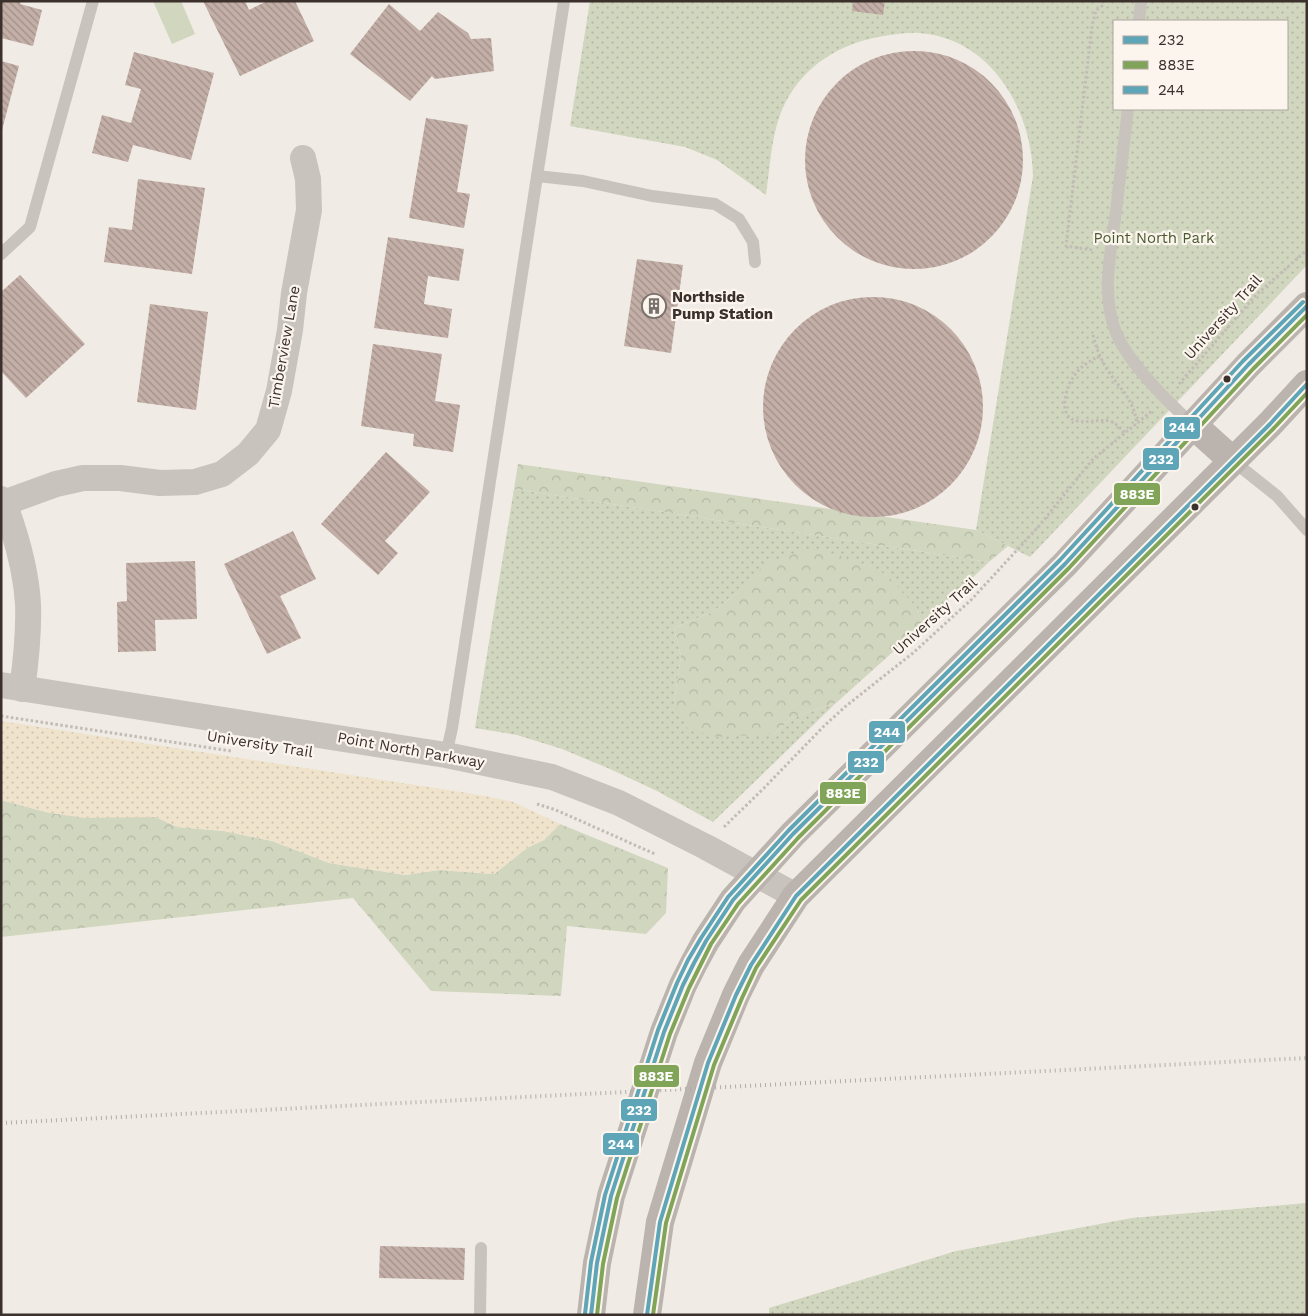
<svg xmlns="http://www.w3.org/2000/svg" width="1308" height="1316" font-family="'Work Sans',sans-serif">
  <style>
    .grass { fill: url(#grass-dots); fill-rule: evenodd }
    .forest { fill: url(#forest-crowns) }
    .sand { fill: url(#sand-dots) }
    .garden { fill: #d1d6bf }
    .building { fill: url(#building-back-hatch) }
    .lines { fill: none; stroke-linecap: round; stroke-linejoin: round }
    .path { stroke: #c2bbb6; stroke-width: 3; stroke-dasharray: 2.5 2.5; stroke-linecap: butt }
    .lane { stroke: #c9c3be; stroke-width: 12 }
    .street { stroke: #c9c3be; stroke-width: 26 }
    .secondary { stroke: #bab3ae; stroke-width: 28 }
    .rail { stroke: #b1aca8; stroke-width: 4; stroke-dasharray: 1 4; stroke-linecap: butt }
    .bus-1-casing { stroke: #fbf5ee; stroke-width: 8 }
    .bus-2-casing { stroke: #fbf5ee; stroke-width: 8 }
    .bus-3-casing { stroke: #fbf5ee; stroke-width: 8 }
    .bus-1 { stroke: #5fa5b8; stroke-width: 4 }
    .bus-2 { stroke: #81a558; stroke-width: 4 }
    .bus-3 { stroke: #5fa5b8; stroke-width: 4 }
    .bus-dot { fill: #3b302b; stroke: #fbf5ee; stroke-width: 2 }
    .labels { text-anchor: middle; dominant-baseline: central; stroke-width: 4.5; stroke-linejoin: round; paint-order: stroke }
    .park-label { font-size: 15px; fill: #4a5a2e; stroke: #fbf5ee }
    .poi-label { font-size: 15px; font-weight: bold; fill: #3b302b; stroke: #fbf5ee; text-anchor: start }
    .street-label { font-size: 15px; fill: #3b302b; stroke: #fbf5ee }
    .line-badge { stroke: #fbf5ee; stroke-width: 2 }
    .badge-label { font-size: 14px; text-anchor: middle; font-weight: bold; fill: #fff }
  </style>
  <defs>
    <pattern id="grass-dots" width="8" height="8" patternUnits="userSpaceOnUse" patternTransform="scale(1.25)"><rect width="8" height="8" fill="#d1d6bf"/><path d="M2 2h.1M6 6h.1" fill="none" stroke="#b4b8a4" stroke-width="1.8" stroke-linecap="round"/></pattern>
    <pattern id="forest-crowns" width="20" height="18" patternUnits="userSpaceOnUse" patternTransform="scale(1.25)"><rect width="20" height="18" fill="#d1d6bf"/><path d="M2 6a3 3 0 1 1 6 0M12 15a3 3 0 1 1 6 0" fill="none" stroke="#b4b8a4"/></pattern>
    <pattern id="sand-dots" width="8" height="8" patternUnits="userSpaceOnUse" patternTransform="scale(1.25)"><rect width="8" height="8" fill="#efe3cc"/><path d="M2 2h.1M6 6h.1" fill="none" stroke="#cec3af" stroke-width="1.8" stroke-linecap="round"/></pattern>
    <pattern id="building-back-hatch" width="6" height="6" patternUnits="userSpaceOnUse" patternTransform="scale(1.25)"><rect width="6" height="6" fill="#c3afa7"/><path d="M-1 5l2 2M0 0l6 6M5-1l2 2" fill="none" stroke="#a08f88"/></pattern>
  </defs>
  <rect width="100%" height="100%" fill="#f0ebe5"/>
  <g class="grass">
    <path d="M590,1h717v264l-277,292 -54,-27 57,-354c-1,-66 -42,-138 -114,-143 -14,-1 -28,2 -41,4 -37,7 -70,27 -89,59 -18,30 -18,66 -23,99l-49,-35 -32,-13 -115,-21zM1114,21h173v88h-173z"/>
    <path d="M514,489l475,73 -66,63 -7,-18 -179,-14 -23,18 -40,17 7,29 -7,45 100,32 17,-16 45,-15 -123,119 -56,-31 -47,-22 -48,-20 -45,-14 -42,-7z"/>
    <path d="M1307,1203v112h-538v-7l187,-57 176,-33z"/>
  </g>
  <g class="forest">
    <path d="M518,464l458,66 32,16 -19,16 -475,-73z"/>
    <path d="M813,548l42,12 32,15 29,32 7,18 -87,78 -45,15 -17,16 -57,3 -29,-8 -14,-27 7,-45 -7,-29 40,-17 23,-18 29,-30z"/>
    <path d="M1,800l49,13 75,4h31l21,10 47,4 48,10 57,22 76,12 34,-5 55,4 33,-26 17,-8 16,-16 108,44 -2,45 -20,21 -79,-8 -6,70 -130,-5 -78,-93 -352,39z"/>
  </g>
  <path class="sand" d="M1,721l479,74 33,7 47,22 -16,16 -17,8 -33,26 -55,-4 -34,5 -44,-7 -32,-5 -57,-22 -48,-10 -47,-4 -21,-10 -71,1 -35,-5 -49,-13z"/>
  <path class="garden" d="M153,1h28l14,33 -23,10z"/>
  <g class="building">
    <path d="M1,1h20l-1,3 22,6 -9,36 -32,-8z"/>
    <path d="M203,1h42l4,9 18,-9h28l19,40 -74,35z"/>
    <path d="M853,1h32l-2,14 -31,-4z"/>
    <path d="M389,4l31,27 18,-19 30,21 3,6 20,-1 3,33 -59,8 -3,-3 -22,25 -60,-47z"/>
    <circle cx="914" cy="160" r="109"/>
    <path d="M134,52l80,21 -23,87 -58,-15 -5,17 -36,-9 10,-38 29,8 10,-34 -16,-4z"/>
    <path d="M1,61l18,5 -17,64h-1z"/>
    <path d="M426,118l42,7 -11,67 13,2 -6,34 -55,-10z"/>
    <path d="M138,179l67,9 -13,86 -88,-12 5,-35 23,3z"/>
    <path d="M388,237l76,12 -5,32 -31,-5 -4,28 28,5 -4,29 -74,-10z"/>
    <path d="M637,259l46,6 -12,88 -47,-7z"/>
    <path d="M20,275l65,69 -59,54 -25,-27v-79z"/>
    <circle cx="873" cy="407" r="110"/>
    <path d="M150,304l58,8 -12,98 -59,-8z"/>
    <path d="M373,344l69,10 -7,47 25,4 -7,47 -40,-6 1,-12 -53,-8z"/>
    <path d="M386,452l44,40 -45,49 13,12 -20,22 -57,-51z"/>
    <path d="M293,531l23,48 -36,17 21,42 -34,16 -43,-90z"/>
    <path d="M195,561l2,58 -42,1 1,31 -38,1 -1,-50 10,-1 -1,-38z"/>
    <path d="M380,1246l85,2 -1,32 -85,-2z"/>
  </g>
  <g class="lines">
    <g class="path">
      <path d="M1092,250l-26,-4 26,-220 4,-16 6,-4 1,-5"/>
      <path d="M1093,335c3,12 7,23 14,34 13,21 26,28 30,55"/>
      <path d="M1100,356c-14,6 -25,15 -31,29 -5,12 -9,34 9,36 11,2 21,-2 32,0 6,2 11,8 15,12"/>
      <path d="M1179,384l77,-89 51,-45"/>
      <path d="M1,716l230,35"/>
      <path d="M537,804l19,6 99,44"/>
      <path d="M724,827l40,-39 61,-63 21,-19 67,-53 59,-54 67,-73 54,-67 59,-48"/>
    </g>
    <g class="lane">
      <path d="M1139,21l2,-20"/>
      <path d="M1128,109c-4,34 -8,68 -12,102 -5,41 -16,85 1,124 14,31 51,67 76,90"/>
      <path d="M537,176l46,5 69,15 63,8 24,15 14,23 2,20"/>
      <path d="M1,254l29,-27 63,-226"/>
      <path d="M1233,461l44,35 30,34"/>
      <path d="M446,755l6,-27 112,-727"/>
      <path d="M480,1315l1,-67"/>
    </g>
    <g class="street">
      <path d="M1,499l3,4c12,32 22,66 24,101 1,28 -2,57 -6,85"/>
      <path d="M4,503l52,-19 27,-6h37l40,5 35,-1 27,-8 26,-20 20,-24 11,-39 11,-61 4,-37 15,-83 -1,-31 -5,-21"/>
      <path d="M1,685l445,70 106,22 67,26 87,44 90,49"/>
    </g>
    <g class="secondary">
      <path d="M1193,425l40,36"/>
      <path d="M591,1315l6,-52 14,-67 53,-164 19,-47 11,-22 12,-22 27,-41 60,-66 272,-270 183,-199 59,-59"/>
      <path d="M647,1315l13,-93 48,-159 28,-68 15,-30 45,-69 474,-472 37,-40"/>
    </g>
    <path class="rail" d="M1,1123l1306,-65"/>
    <defs>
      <g id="bus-1">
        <path d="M591,1315l6,-52 14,-67 53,-164 19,-47 11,-22 12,-22 27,-41 60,-66 272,-270 183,-199 59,-59"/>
        <path d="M647,1315l13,-93 48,-159 28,-68 15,-30 45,-69 474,-472 37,-40"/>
      </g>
      <g id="bus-2">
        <path d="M597,1315l6,-51 14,-66 53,-164 19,-46 22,-44 27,-40 60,-66 271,-270 184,-199 54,-54"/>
        <path d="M653,1315l13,-92 48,-158 28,-67 14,-30 45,-68 473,-472 33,-35"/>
      </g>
      <path id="bus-3" d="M585,1314l6,-52 14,-67 53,-165 19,-47 11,-23 13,-22 27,-41 61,-67 271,-270 183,-199 60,-59"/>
    </defs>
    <use href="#bus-1" class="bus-1-casing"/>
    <use href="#bus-2" class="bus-2-casing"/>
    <use href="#bus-3" class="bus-3-casing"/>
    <use href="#bus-1" class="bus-1"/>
    <use href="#bus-2" class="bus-2"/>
    <use href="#bus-3" class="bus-3"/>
  </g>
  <defs>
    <symbol id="building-ring" viewBox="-11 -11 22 22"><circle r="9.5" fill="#fbf5ee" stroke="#7a716c" stroke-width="1.5"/><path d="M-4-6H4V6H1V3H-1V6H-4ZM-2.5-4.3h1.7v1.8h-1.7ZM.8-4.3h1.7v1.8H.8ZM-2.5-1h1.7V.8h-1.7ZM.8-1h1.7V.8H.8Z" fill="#7a716c"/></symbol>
  </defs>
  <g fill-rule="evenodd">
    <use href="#building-ring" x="640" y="292" width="28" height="28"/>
  </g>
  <g class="bus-dot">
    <circle cx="1227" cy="379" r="4.5"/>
    <circle cx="1195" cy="507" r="4.5"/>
  </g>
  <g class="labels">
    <g class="park-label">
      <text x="1154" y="238">Point North Park</text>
    </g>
    <g class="poi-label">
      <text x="672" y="297">Northside<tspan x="672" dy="17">Pump Station</tspan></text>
    </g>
    <g class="street-label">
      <text transform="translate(1223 317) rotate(-48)">University Trail</text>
      <text transform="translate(284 347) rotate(-80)">Timberview Lane</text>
      <text transform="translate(935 616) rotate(-42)">University Trail</text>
      <text transform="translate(260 744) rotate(9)">University Trail</text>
      <text transform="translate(411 750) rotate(10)">Point North Parkway</text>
    </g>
  </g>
  <g class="line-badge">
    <rect x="1163" y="416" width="38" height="24" rx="5" fill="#5fa5b8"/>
    <rect x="1142" y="447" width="38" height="24" rx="5" fill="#5fa5b8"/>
    <rect x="1113" y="482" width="48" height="24" rx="5" fill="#81a558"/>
    <rect x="868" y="720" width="38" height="24" rx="5" fill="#5fa5b8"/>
    <rect x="847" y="750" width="38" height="24" rx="5" fill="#5fa5b8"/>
    <rect x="819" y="781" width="48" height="24" rx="5" fill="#81a558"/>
    <rect x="633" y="1064" width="47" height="24" rx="5" fill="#81a558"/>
    <rect x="620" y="1098" width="38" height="24" rx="5" fill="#5fa5b8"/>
    <rect x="602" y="1132" width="38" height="24" rx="5" fill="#5fa5b8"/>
  </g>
  <g class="badge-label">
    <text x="1182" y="432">244</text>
    <text x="1161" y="464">232</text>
    <text x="1137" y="499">883E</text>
    <text x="887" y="737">244</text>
    <text x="866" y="767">232</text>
    <text x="843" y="798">883E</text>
    <text x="656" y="1081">883E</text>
    <text x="639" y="1115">232</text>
    <text x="621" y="1149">244</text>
  </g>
  <rect width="1308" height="1316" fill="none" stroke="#3b302b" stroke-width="5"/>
  <rect x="1113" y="20" width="175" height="90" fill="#fbf5ee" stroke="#aea6a0"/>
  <rect x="1123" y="36" width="25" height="8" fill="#5fa5b8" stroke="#aea6a0"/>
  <text x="1158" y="45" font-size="15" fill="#3b302b">232</text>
  <rect x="1123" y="61" width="25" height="8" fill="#81a558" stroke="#aea6a0"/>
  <text x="1158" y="70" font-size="15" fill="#3b302b">883E</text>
  <rect x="1123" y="86" width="25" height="8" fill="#5fa5b8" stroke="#aea6a0"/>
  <text x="1158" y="95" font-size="15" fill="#3b302b">244</text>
</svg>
